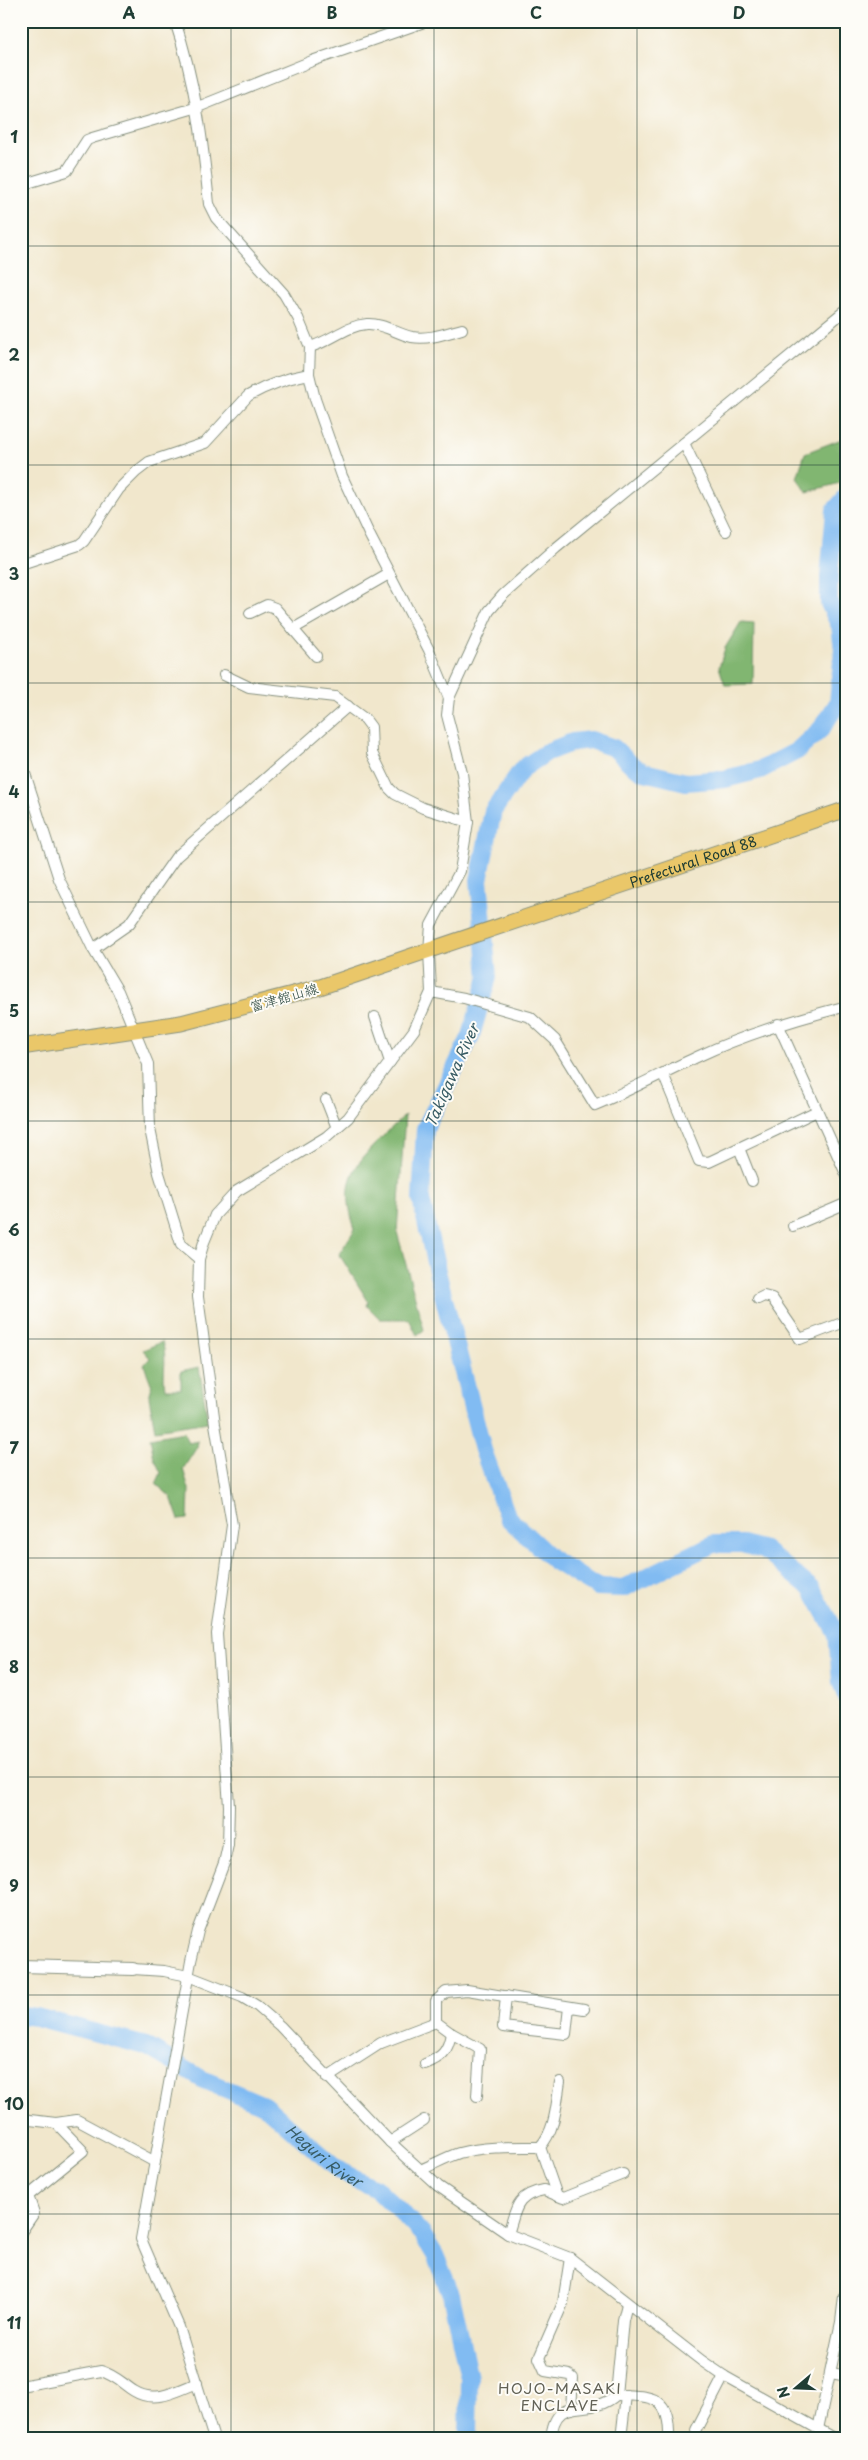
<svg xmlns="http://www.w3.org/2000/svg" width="868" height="2460" font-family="'Playpen Sans','Klee One',sans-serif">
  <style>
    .forest { fill: #81b671; stroke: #507a52 }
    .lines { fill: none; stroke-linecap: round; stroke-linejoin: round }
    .river { stroke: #81bbf2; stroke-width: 18 }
    .minor-casing { stroke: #889280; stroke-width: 12 }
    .tertiary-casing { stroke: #889280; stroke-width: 14 }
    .primary-casing { stroke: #889280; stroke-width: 17 }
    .minor { stroke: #fff; stroke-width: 10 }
    .tertiary { stroke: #fff; stroke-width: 12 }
    .primary { stroke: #eac769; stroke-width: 15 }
    .grid { fill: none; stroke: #1f3d34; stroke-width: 1; stroke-opacity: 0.55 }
    .labels { text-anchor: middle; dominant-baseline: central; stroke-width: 4; stroke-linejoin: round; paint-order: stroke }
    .street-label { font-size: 14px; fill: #1f3d34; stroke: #fdfcf7 }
    .water-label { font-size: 15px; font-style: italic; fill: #385c64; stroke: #fdfcf7 }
    .neighbourhood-label { font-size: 15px; letter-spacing: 1px; fill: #626256; stroke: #fdfcf7 }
    .neatline { fill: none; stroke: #1f3d34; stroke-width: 2 }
    .grid-label { font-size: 16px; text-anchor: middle; font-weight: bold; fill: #1f3d34 }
  </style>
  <rect width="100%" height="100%" fill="#fdfcf7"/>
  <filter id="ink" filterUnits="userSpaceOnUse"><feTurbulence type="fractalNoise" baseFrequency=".02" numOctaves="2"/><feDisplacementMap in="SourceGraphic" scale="10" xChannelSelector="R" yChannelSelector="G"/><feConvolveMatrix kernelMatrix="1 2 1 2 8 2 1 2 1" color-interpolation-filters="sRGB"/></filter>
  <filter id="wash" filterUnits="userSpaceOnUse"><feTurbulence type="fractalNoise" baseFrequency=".0096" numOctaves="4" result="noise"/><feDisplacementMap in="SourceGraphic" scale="20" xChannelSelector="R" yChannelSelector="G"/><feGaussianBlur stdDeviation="1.12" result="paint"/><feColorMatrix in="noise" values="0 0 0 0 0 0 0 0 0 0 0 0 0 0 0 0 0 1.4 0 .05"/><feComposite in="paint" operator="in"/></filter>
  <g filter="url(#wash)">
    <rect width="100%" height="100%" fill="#f1e7cc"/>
    <g class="forest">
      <path d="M847,437v44l-40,11 -10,-14 8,-25z"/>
      <path d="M741,622l13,1 -1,61 -28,1 -6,-18 6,-19z"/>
      <path d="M405,1115l-8,117 27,98 -7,5 -8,-16h-29l-13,-13 1,-5 -29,-47 16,-25c-5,-15 -10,-36 -3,-53 7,-20 38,-46 53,-61z"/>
      <path d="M162,1342c6,16 0,30 3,47h16v-18l18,-4 9,55 -53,8 -6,-33 3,-11 -8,-21 6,-7 -7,-8z"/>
      <path d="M184,1432l4,11 10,-2 -1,6 -14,22 6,20 -1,30 -9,1 -8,-23 -15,-13 5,-11 -7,-15 -4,-20z"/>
    </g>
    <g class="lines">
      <g class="river">
        <path d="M847,496l-12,14 -6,67v26l11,23 3,23 -5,54 -17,26 -24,22 -37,19 -35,9 -39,3 -42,-10 -12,-7 -18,-17 -23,-8 -18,2 -26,10 -25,17 -29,42 -14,69 9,97 -17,59 -46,93 -4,70 16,72 46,179 25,68 45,42 44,27 27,1 89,-44h29l22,6 48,39 25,45 4,48 6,17"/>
        <path id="s1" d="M21,2015l15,2 110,29 56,33 62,26 76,66 38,19 27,26 17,18 13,21 16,39 18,84 -1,61"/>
      </g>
    </g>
  </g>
  <g filter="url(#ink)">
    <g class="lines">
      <defs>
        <g id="minor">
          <path d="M175,21c20,60 28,120 34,183l7,14 68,76 14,24 12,29 -1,27 6,25 27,77 27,58 60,116 20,48"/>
          <path d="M21,185l46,-14 20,-31 5,-2 106,-31 114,-46 115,-40"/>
          <path d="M310,347c21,-6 35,-21 57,-23 16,-1 30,10 45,13 17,3 35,-4 50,-8"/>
          <path d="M684,443l42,88"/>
          <path d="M21,564l58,-19 5,-4 35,-52 17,-17 13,-10 56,-19 43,-47c19,-11 39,-18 61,-22"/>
          <path d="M250,613l17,-8 8,3 41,48"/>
          <path d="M293,629l96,-55"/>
          <path d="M224,675l25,12 86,10 30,22 6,8 1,26 17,35 6,6 28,14 45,14"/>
          <path d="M21,761l38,118 34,70 25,42 30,73 2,65 9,44 22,71 18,15"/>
          <path d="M93,949l36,-25 47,-67 172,-151"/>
          <path d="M431,992l33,6 66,19 25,23 40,65c36,-15 69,-33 104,-49 47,-22 97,-37 148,-50"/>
          <path d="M375,1017l15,45"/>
          <path d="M778,1024l69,152"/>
          <path d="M663,1074l36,87 10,1 108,-51"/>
          <path d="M326,1100l11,28"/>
          <path d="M739,1148l13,33"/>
          <path d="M793,1226l54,-23"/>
          <path d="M758,1299l6,-3 8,2 28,41 47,-18"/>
          <path d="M133,1969l31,2 24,5 54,21 15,9 23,20 110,116 48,44 70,48 62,24 132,103 22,15 112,63"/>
          <path d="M506,1996l-3,31 63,7 3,-27"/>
          <path d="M436,2022l15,11 29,16 -3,47"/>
          <path d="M425,2064c17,-7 23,-12 26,-31"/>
          <path d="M327,2078l54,-35 55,-21v-21l10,-9 21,-2 117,19"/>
          <path d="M21,2119l35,4 21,-3 78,42"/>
          <path d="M390,2142l34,-22"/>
          <path d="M420,2170c13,-5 26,-13 39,-17 27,-7 54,-6 81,-6"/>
          <path d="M557,2196l-17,-49c16,-18 16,-42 20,-65"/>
          <path d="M21,2232l13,-19 -6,-17 55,-45 -27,-28"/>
          <path d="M508,2234c8,-24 7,-39 36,-44l19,8 60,-24"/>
          <path d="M570,2258l-7,45 -24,55 6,13 24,4 4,3 -2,31"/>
          <path d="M831,2373l16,3"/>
          <path d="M21,2386l80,-15c14,4 22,13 33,20 21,13 43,0 63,-8"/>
          <path d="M616,2395c38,1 54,1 53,44"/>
          <path d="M818,2429l23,-107 3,-26 3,-3"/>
          <path d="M696,2430l28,-54"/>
          <path d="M214,2439l-35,-112 -38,-88 50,-278 7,-30 26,-68 4,-18 1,-39 -12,-172 15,-109 -17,-101 -17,-127 1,-38 5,-17 11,-27 22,-24 89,-54 22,-19 66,-88 17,-38 -2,-41 2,-26 29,-54 8,-49 -6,-49 -15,-58 2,-17 40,-87 14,-16 53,-47 291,-239"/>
          <path d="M551,2439c4,-49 38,-19 65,-44l7,-75 4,-16"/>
          <path d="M621,2439l5,-44"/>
        </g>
        <path id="tertiary" d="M21,1966l112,3"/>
        <g id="primary">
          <path id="s2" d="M21,1047l160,-24 139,-36 527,-178"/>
        </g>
      </defs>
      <use href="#minor" class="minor-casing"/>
      <use href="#tertiary" class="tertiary-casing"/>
      <use href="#primary" class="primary-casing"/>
      <use href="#minor" class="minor"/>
      <use href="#tertiary" class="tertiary"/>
      <use href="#primary" class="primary"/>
    </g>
  </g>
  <path class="grid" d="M231,21v2418M434,21v2418M637,21v2418M21,246h826M21,465h826M21,683h826M21,902h826M21,1121h826M21,1339h826M21,1558h826M21,1777h826M21,1995h826M21,2214h826"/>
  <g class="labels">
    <g class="street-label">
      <text stroke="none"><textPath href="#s2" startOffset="699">Prefectural Road 88</textPath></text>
      <text transform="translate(284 997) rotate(-16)">富津館山線</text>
    </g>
    <g class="water-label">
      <text transform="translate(451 1075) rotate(-66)">Takigawa River</text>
      <text stroke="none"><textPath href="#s1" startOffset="340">Heguri River</textPath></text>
    </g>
    <g class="neighbourhood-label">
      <text x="560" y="2387">HOJO-MASAKI<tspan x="560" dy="17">ENCLAVE</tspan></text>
    </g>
  </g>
  <rect width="868" height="2460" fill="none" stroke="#fdfcf7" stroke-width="55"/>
  <g transform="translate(796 2388) rotate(251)" stroke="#fdfcf7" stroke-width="4" paint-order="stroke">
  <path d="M0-4L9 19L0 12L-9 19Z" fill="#1f3d34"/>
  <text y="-8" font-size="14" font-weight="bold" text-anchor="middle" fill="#1f3d34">N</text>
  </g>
  <rect x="28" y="28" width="812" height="2404" class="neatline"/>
  <g class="grid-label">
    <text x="129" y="19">A</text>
    <text x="332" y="19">B</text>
    <text x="536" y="19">C</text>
    <text x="739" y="19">D</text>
    <text x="14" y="143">1</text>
    <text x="14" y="361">2</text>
    <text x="14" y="580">3</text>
    <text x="14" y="798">4</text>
    <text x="14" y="1017">5</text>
    <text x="14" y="1236">6</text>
    <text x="14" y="1454">7</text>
    <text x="14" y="1673">8</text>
    <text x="14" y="1892">9</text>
    <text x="14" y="2110">10</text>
    <text x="14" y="2329">11</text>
  </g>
</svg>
